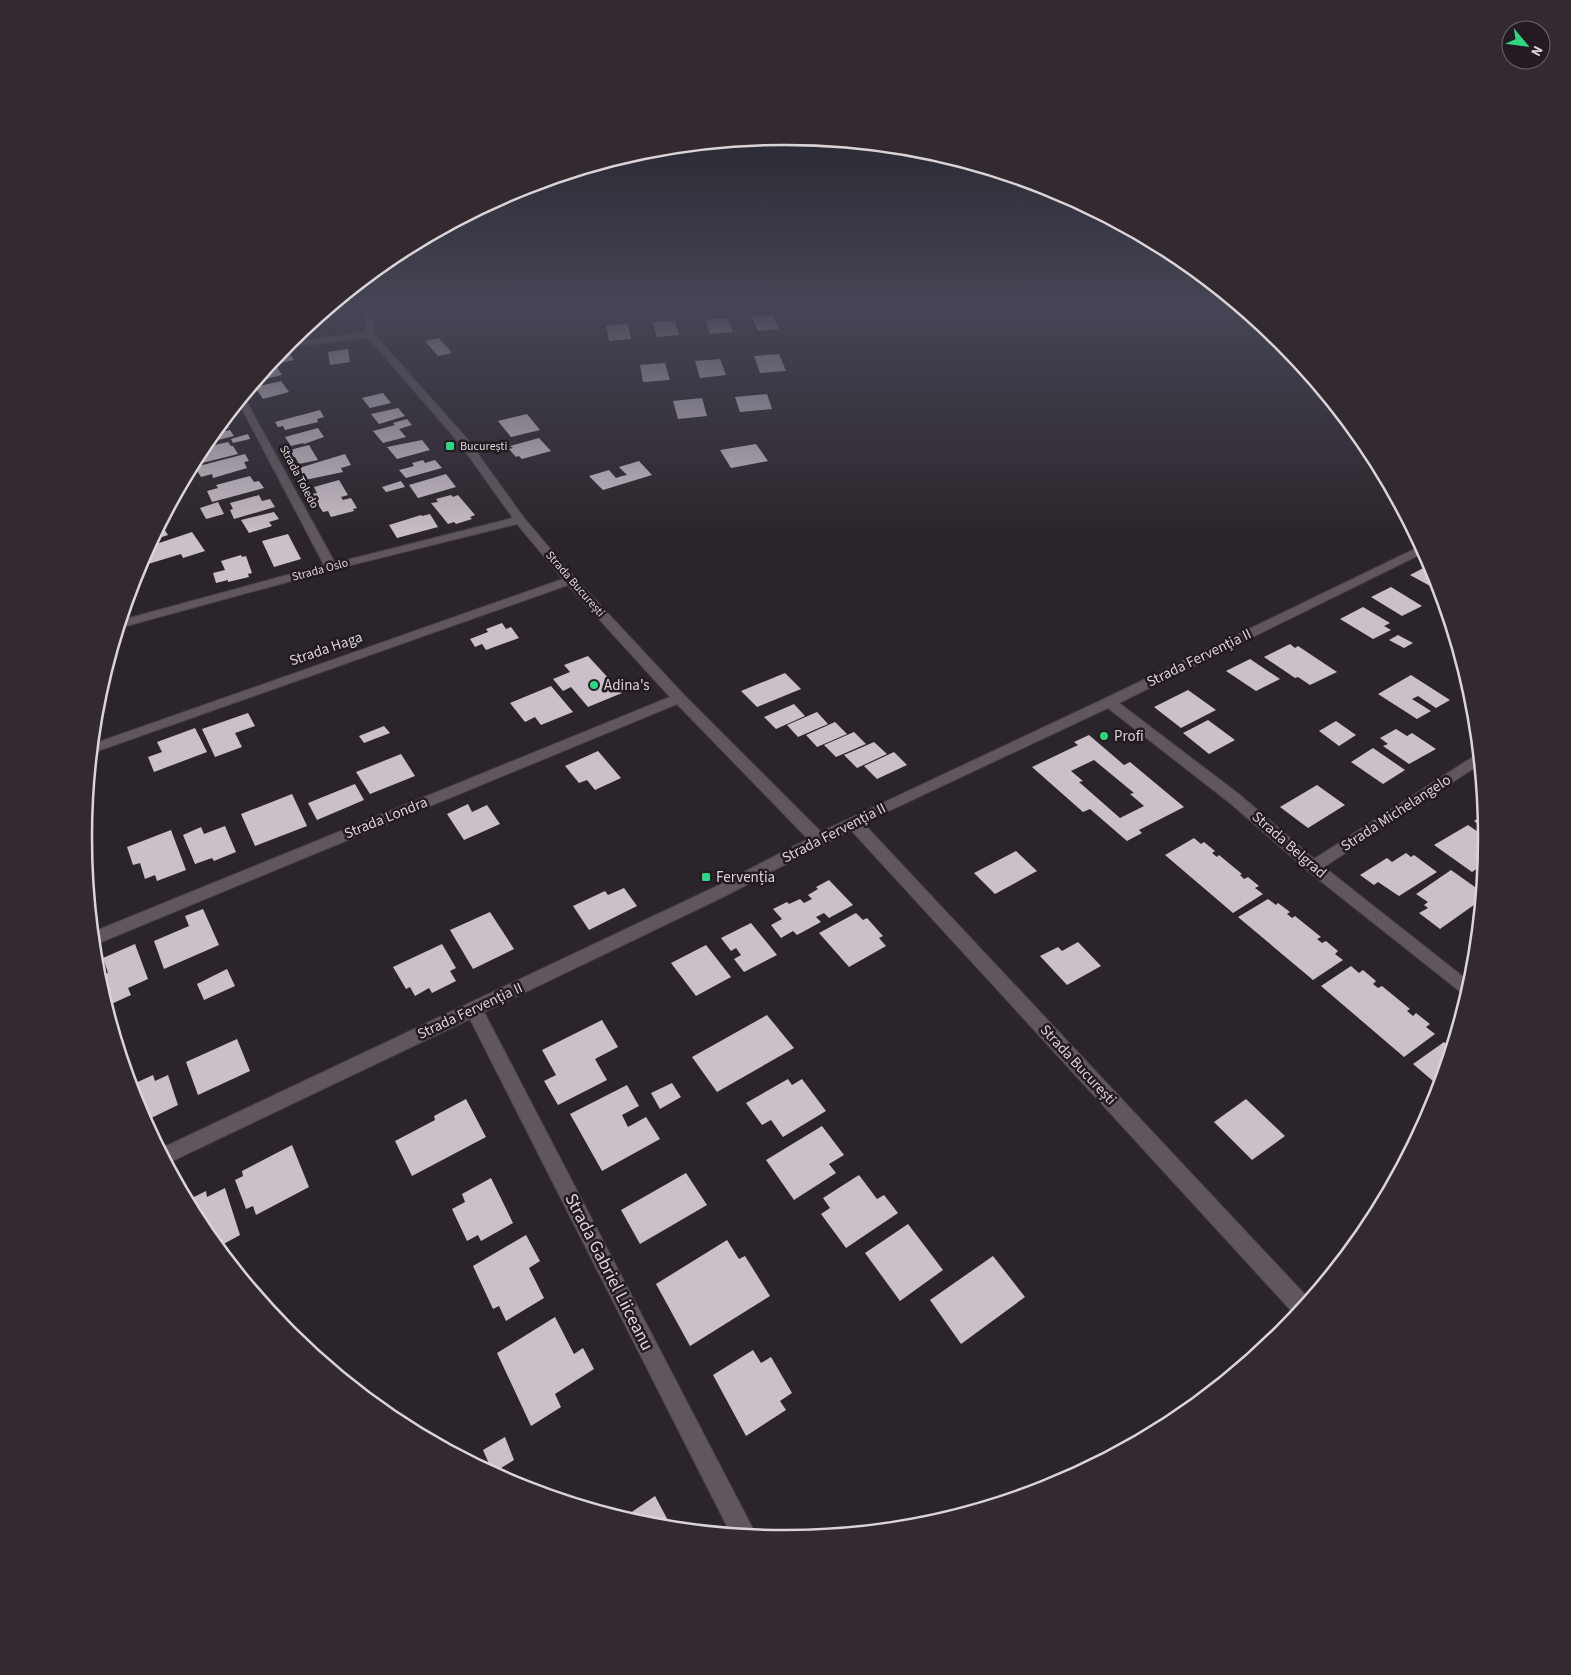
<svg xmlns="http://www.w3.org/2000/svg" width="1571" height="1675" font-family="'Source Sans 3',sans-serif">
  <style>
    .building { fill: #cbc0c9; fill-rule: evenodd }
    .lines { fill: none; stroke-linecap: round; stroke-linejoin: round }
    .minor-casing { stroke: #484146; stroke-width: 2 }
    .minor { fill: #60575e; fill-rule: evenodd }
    .poi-dot { fill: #2ed883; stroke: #231b21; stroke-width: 2 }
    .labels { text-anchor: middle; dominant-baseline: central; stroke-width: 5; stroke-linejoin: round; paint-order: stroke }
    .far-poi-label { font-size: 12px; fill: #dad4d8; stroke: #231b21; text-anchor: start }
    .far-street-label { font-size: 12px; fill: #dad4d8; stroke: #231b21 }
    .street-label { font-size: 15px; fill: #dad4d8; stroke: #231b21 }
    .poi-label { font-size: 15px; fill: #dad4d8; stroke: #231b21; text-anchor: start }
    .near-street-label { font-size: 18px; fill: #dad4d8; stroke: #231b21 }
    .rim { fill: none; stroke: #dad4d8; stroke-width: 2.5 }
  </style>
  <rect width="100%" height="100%" fill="#2c242b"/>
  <g class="building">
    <path d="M773,315l6,14 -21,2 -6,-14z"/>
    <path d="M727,318l6,14 -23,2 -4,-14z"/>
    <path d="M675,321l4,14 -22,2 -4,-15z"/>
    <path d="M628,324l3,15 -22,2 -3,-15z"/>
    <path d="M439,338l13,15 -14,3 -13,-15z"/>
    <path d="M348,349l2,13 -20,3 -2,-13z"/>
    <path d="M290,354l4,6 -19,4 7,11 -25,6 19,-24z"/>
    <path d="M779,354l7,17 -26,2 -6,-17z"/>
    <path d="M720,359l6,16 -26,3 -5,-17z"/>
    <path d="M665,363l5,17 -27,2 -3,-17z"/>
    <path d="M281,381l8,11 -26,7 -8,-12z"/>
    <path d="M383,393l8,10 -21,5 -8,-10z"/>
    <path d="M767,394l5,15 -32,3 -5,-15z"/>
    <path d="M702,398l5,18 -29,3 -5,-18z"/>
    <path d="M398,408l7,8 -26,8 -8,-10z"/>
    <path d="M320,410l4,7 -7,2 1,3 -33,8 -2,-4 -5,1 -3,-5z"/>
    <path d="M527,414l13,16 -29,7 -13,-16z"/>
    <path d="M407,419l5,6 -13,4 7,8 -23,6 -10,-12 22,-6 -2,-2z"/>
    <path d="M226,423l3,5 -4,1 1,2 4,-1 4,6 -28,7 15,-19z"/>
    <path d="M318,428l6,9 -20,7 -1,-1 -12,3 -6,-9z"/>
    <path d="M248,434l2,5 -17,4 -2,-4z"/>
    <path d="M539,438l12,13 -29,8 -3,-3 -3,1 -7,-8 4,-1 -3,-2z"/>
    <path d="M422,440l8,10 -33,9 -10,-12z"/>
    <path d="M228,442l3,4h2l5,8 -36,9 -3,-6 -3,1 6,-10z"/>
    <path d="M756,444l12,17 -37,7 -11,-18z"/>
    <path d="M309,445l9,15 -19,4 -4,-7 -5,1 -4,-7z"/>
    <path d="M245,454l4,7 -5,1 3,6 -34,10 -1,-4 -11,3 -6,-10z"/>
    <path d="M345,454l6,11 -10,3 2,4 -38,8 -6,-12z"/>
    <path d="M423,460l2,3 10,-3 7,8 -36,10 -7,-8 15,-4 -2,-3z"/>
    <path d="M639,461l13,14 -49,15 -14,-14 20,-6 7,8 6,-2 5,-1 -8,-8z"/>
    <path d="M446,474l10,13 -38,11 -9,-13z"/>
    <path d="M250,476l4,6 5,-1 5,7 -52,14 -5,-11 11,-3 -2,-3z"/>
    <path d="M339,480l9,15 -7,2 2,3 8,-2 6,10 -4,1 1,2 -23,6 -3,-6 -5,1 -6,-9 -5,-9 5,-1 -3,-6z"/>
    <path d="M401,481l4,6 -19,5 -4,-5z"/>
    <path d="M259,495l3,6 8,-2 5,8 -41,12 -4,-9 3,-1 -3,-6z"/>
    <path d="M451,495l2,2 5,-2 17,20 -5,2 2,2 -16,5 -2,-2 -6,2 -17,-21 7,-1 -2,-3z"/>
    <path d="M218,502l6,12 -18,5 -6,-11z"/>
    <path d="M274,512l5,7 -10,3 3,4 -23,7 -8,-13z"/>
    <path d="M430,514l8,13 -41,11 -8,-13 32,-10 1,1z"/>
    <path d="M161,524l7,11 -15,5z"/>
    <path d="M192,532l13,19 -22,7 -2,-4 -33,10 -4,-7 6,-11z"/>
    <path d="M288,534l13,25 -27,8 -12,-26z"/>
    <path d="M241,555l1,2 4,-1 6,17 -4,1 1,3 -21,5v-2l-12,3 -3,-10 12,-3 -4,-9z"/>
    <path d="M1431,564l3,5 7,23 -31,-17z"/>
    <path d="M1391,587l31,19 -20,10 -31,-19z"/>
    <path d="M1363,607l27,16 -6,3 7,4 -18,9 -33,-20z"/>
    <path d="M502,623l4,6 5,-2 8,11 -33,12 -4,-6 -7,3 -5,-8 18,-7 -2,-3z"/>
    <path d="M1398,635l15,8 -9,5 -15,-8z"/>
    <path d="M1290,644l5,4 3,-2 39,26 -27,13 -12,-8 -3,1 -31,-21z"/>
    <path d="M588,656l34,37 -34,14 -17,-20 -8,4 -10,-12 17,-7 -6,-7z"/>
    <path d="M1250,659l30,20 -24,12 -30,-20z"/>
    <path d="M785,673l16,16 -44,18 -16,-16z"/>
    <path d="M1411,675l39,25 -14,8 -18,-12 -6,3 19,12 -14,8 -39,-25z"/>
    <path d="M551,686l22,26 -32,13 -6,-8 -10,5 -15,-19z"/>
    <path d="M1188,690l28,20 -35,18 -27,-21z"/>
    <path d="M794,704l11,12 -29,13 -12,-12z"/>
    <path d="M817,712l11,12 -30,13 -11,-12z"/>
    <path d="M248,713l7,13 -20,7 7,14 -27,10 -13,-28z"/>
    <path d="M1208,720l27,20 -26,14 -26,-21z"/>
    <path d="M1336,721l20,14 -17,11 -20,-15z"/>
    <path d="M835,722l12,12 -30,13 -11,-12z"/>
    <path d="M384,726l6,7 -26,10 -5,-7z"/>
    <path d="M195,728l12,24 -53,20 -6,-15 14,-5 -5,-10z"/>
    <path d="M1396,729l11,7 5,-3 24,16 -27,15 -26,-18 5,-2 -8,-6z"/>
    <path d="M854,732l12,12 -30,13 -12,-12z"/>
    <path d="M1089,735l35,30 6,-3 54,45 -45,23 3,3 -15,8 -37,-32 -7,3 -51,-45 46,-22 -4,-3zM1094,760l40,33 -4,1 14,12 -24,12 -41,-36 4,-1 -12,-10z"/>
    <path d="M874,742l13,12 -30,14 -13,-13z"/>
    <path d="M1373,748l32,22 -22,14 -32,-22z"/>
    <path d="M598,751l23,27 -26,12 -8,-10 -8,3 -14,-17z"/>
    <path d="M894,752l13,13 -30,14 -13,-13z"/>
    <path d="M401,754l14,22 -45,18 -14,-22z"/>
    <path d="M355,784l9,16 -47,20 -9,-17z"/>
    <path d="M1317,785l28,20 -37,23 -28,-21z"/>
    <path d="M292,794l15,32 -52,20 -14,-32z"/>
    <path d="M468,804l4,8 15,-7 13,19 -36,16 -17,-26z"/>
    <path d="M1485,814l1,16 -12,-9z"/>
    <path d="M1468,825l19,13 -2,20 -7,5 3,3 -9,6 -38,-27z"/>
    <path d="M225,826l11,26 -22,9 -2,-3 -17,6 -12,-29 18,-8 3,7z"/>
    <path d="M171,830l15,40 -29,11 -2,-6 -10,4 -5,-16 -7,2 -6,-18z"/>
    <path d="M1194,838l7,6 3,-2 11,9 -3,2 5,4 2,-2 23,19 -2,1 4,4 4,-2 11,9 -4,2 8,6 -30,19 -68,-58z"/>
    <path d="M1016,851l21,20 -42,23 -21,-21z"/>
    <path d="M1406,853l5,4 3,-2 23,17 -38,24 -21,-14 -4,3 -14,-10 27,-17 5,4z"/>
    <path d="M1451,870l31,22 -1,8 -41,29 -21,-16 9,-5 -4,-3 4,-3 -12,-8z"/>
    <path d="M829,880l24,25 -24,13 -5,-5 -8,4 5,5 -24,13 -4,-4 -12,7 -10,-13 11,-6 -9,-10 14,-7 2,2 11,-5 4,4 8,-4 -4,-4 10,-6 -2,-2z"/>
    <path d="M624,888l13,18 -48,24 -16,-24 32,-15 3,4z"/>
    <path d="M1268,899l8,6 2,-2 12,9 -3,2 5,4 3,-2 26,21 -4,2 5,4 4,-2 12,10 -3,3 8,6 -30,20 -75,-63z"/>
    <path d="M203,909l16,36 -55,24 -10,-28 35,-15 -4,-10z"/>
    <path d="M490,912l24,37 -41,20 -23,-39z"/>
    <path d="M856,913l7,7 4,-2 16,18 -4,2 7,8 -37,21 -30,-34z"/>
    <path d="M751,923l26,32 -33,17 -10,-13 7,-4 -5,-7 -5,3 -10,-13z"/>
    <path d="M1078,942l23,24 -34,19 -27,-29 18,-9 4,4z"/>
    <path d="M135,944l13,35 -20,9 3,7 -24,11 -9,-29 10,-4 -5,-15z"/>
    <path d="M442,944l14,24 -6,3 6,10 -24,12 -3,-5 -14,8 -5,-9 -4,2 -13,-22z"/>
    <path d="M706,945l25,32 -35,19 -25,-33z"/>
    <path d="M1351,966l8,7 4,-3 13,11 -3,3 5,4 4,-2 28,23 -3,2 6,5 3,-3 14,11 -4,3 9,7 -31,23 -83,-71z"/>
    <path d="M227,969l8,17 -31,14 -7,-16z"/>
    <path d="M767,1015l27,33 -77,44 -25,-35z"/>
    <path d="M602,1020l16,27 -23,12 12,21 -49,25 -14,-24 12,-6 -14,-25z"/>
    <path d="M237,1039l13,32 -52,24 -12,-33z"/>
    <path d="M1444,1042l7,6 -11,39 -27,-23z"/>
    <path d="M153,1075l2,6 13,-6 10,30 -33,16 -8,-15 -6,-21z"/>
    <path d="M788,1079l4,6 10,-6 24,32 -43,26 -12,-17 -9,5 -16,-22z"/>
    <path d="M672,1083l9,14 -21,12 -9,-16z"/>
    <path d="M627,1085l12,21 -17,9 6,12 18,-10 14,22 -58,32 -32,-57z"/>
    <path d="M466,1099l20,38 -74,39 -17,-35 40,-21 -1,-4z"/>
    <path d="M1246,1099l39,37 -33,24 -38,-38z"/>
    <path d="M822,1126l22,29 -15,9 7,9 -42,27 -28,-40z"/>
    <path d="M292,1145l17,42 -53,28 -3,-9 -7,3 -11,-29 8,-4 -1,-5z"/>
    <path d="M686,1173l21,32 -67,39 -19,-34z"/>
    <path d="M859,1175l18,24 7,-4 14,18 -52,35 -25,-34 9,-6 -7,-10z"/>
    <path d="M491,1178l22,45 -32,18 -3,-6 -11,6 -15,-32 13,-7 -3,-8z"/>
    <path d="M225,1188l15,47 -22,12 -16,-20 -14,-27 18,-9 1,6z"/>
    <path d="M908,1224l35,46 -43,31 -35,-48z"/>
    <path d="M526,1235l14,26 -11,7 15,30 -38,23 -7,-15 -6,3 -20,-43z"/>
    <path d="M727,1240l12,19 6,-3 25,40 -80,50 -34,-62z"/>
    <path d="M993,1256l32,41 -64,47 -31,-44z"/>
    <path d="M555,1317l19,37 9,-6 11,21 -39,25 6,13 -30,19 -34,-73z"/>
    <path d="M753,1350l8,13 10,-6 21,36 -12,8 6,9 -40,26 -33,-61z"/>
    <path d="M505,1437l9,23 -21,13 -10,-23z"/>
    <path d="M655,1496l17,32 -24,-2 -25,-8z"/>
  </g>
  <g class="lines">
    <defs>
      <path id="minor" d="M365,305h8l1,29 94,106 56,78 50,59 110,118 137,137 283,-133 317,-153 4,6 -306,151 121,92 74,64 165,-106 1,11 -156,103 147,116 -4,14 -159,-126 -78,-68 -122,-95 -245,115 447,477 -14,16 -445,-486 -126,66 -241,116 268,515 3,9 -24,-2 -261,-515 -302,144 -8,-14 553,-261 95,-49 -131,-135 -583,241 -1,-13 577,-235 -102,-112 -476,168 1,-9 470,-165 -46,-55 -182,45 -216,59 3,-8 202,-55 -85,-162 5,-6 91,166 178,-45 -53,-74 -92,-107 -84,11 4,-5 78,-11z"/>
    </defs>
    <use href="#minor" class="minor-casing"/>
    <use href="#minor" class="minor"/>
  </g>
  <linearGradient id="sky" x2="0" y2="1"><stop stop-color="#181418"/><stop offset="0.57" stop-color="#454555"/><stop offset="1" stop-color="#454555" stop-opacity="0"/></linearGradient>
  <rect width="1571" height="539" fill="url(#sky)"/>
  <g class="poi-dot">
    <rect x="445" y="441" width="10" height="10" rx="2.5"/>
    <circle cx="594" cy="685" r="5"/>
    <circle cx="1104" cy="736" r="5"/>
    <rect x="701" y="872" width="10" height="10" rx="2.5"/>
  </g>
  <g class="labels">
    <g class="far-poi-label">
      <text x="460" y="446">București</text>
    </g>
    <g class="far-street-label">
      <text transform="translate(299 477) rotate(62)">Strada Toledo</text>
      <text transform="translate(320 570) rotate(-15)">Strada Oslo</text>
      <text transform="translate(575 584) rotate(49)">Strada București</text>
    </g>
    <g class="street-label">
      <text transform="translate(326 649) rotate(-19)">Strada Haga</text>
      <text transform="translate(1199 658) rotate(-26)">Strada Fervenția II</text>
      <text transform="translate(1396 813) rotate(-33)">Strada Michelangelo</text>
      <text transform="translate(386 818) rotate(-22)">Strada Londra</text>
      <text transform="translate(834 833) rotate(-27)">Strada Fervenția II</text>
      <text transform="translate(1289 845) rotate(41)">Strada Belgrad</text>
      <text transform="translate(470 1011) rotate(-25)">Strada Fervenția II</text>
      <text transform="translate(1078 1065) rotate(47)">Strada București</text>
    </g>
    <g class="poi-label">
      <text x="604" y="685">Adina's</text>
      <text x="1114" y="736">Profi</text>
      <text x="716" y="877">Fervenția</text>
    </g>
    <g class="near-street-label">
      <text transform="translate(609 1272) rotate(63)">Strada Gabriel Liiceanu</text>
    </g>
  </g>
  <path d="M0 0H1571V1675H0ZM784 145H786A692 692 0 0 1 1478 837V838A692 692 0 0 1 786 1530H784A692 692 0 0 1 92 838V837A692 692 0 0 1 784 145Z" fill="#322a30" fill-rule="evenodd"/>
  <path class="rim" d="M784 145H786A692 692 0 0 1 1478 837V838A692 692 0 0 1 786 1530H784A692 692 0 0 1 92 838V837A692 692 0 0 1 784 145Z"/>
  <g transform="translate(1526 45) rotate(119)"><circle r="24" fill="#231b21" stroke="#6c656a"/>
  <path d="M0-4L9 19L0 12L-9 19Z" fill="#2ed883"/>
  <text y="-8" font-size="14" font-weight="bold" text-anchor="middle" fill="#dad4d8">N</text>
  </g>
</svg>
